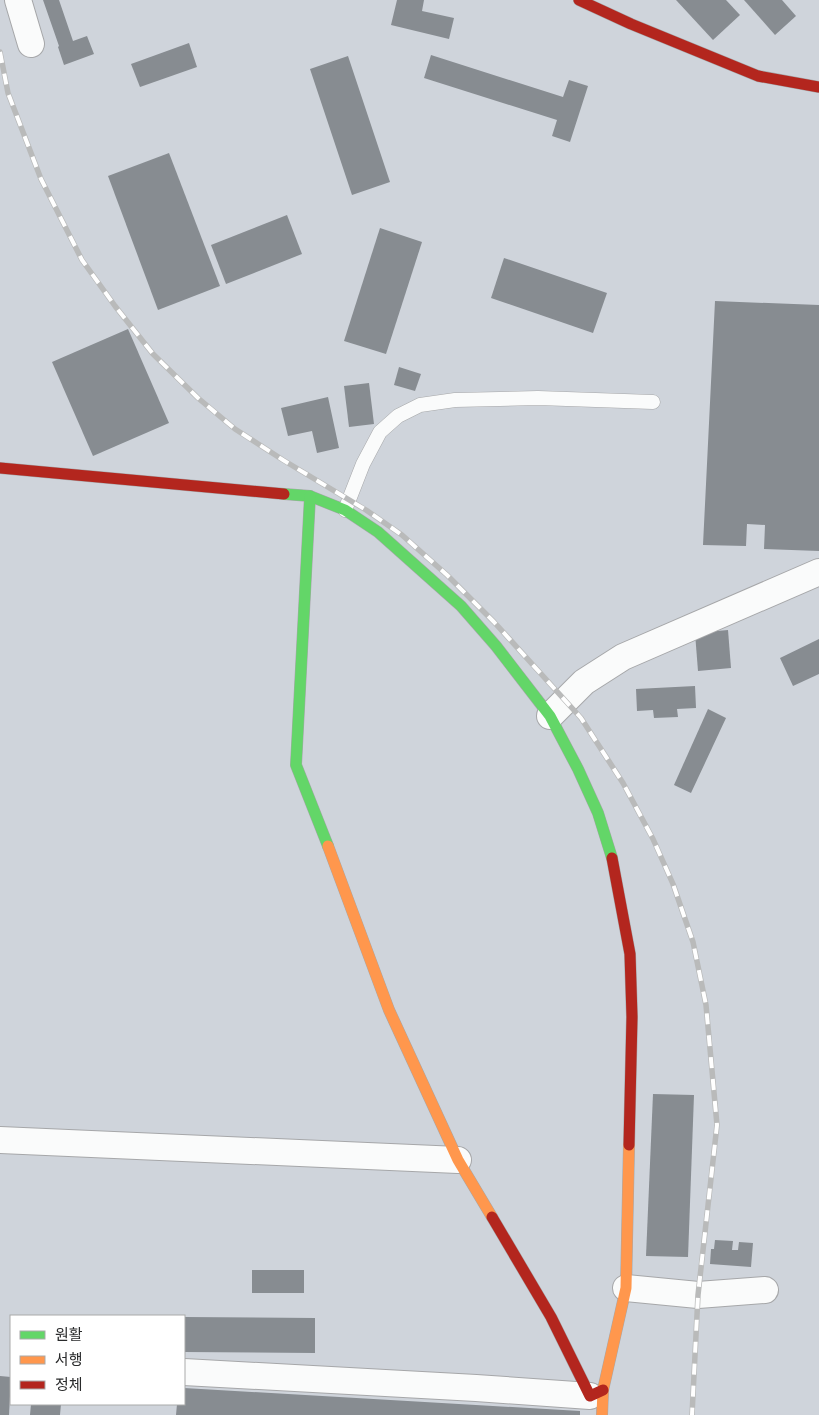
<svg xmlns="http://www.w3.org/2000/svg" width="819" height="1415" font-family="'IBM Plex Serif','Noto Sans KR',serif">
  <style>
    .built { fill: #cfd4db; fill-rule: evenodd }
    .building { fill: #878c91 }
    .lines { fill: none; stroke-linecap: round; stroke-linejoin: round }
    .lane-casing { stroke: #a6a7a9; stroke-width: 15 }
    .street-casing { stroke: #a6a7a9; stroke-width: 28 }
    .fast-casing { stroke: #a6a7a9; stroke-width: 12 }
    .slow-casing { stroke: #a6a7a9; stroke-width: 12 }
    .jam-casing { stroke: #a6a7a9; stroke-width: 12 }
    .lane { stroke: #fafbfb; stroke-width: 14 }
    .street { stroke: #fafbfb; stroke-width: 26 }
    .fast { stroke: #63d668; stroke-width: 11 }
    .slow { stroke: #ff974d; stroke-width: 11 }
    .jam { stroke: #b3261e; stroke-width: 11 }
    .rail-casing { stroke: #b9baba; stroke-width: 5.5 }
    .rail { stroke: #fff; stroke-width: 4; stroke-dasharray: 11; stroke-linecap: butt }
  </style>
  <rect width="100%" height="100%" fill="#e0e2e4"/>
  <path class="built" d="M0,0h819v1415h-819zM11,1316h173v88h-173z"/>
  <g class="building">
    <path d="M43,0h16l14,41 14,-5 7,18 -30,11 -6,-18 1,-1z"/>
    <path d="M397,0h27l-2,11 32,7 -5,21 -58,-14z"/>
    <path d="M676,0h50l14,15 -27,25z"/>
    <path d="M744,0h38l14,16 -21,19z"/>
    <path d="M189,43l8,24 -57,20 -9,-23z"/>
    <path d="M431,55l132,42 6,-17 19,6 -18,56 -18,-6 5,-16 -133,-42z"/>
    <path d="M348,56l42,126 -38,13 -42,-126z"/>
    <path d="M169,153l51,133 -62,24 -50,-134z"/>
    <path d="M287,215l15,39 -76,30 -15,-39z"/>
    <path d="M380,228l42,14 -36,112 -42,-13z"/>
    <path d="M504,258l103,35 -14,40 -102,-35z"/>
    <path d="M715,301l104,4v246l-55,-2 1,-24 -18,-1 -1,22 -43,-1z"/>
    <path d="M128,329l41,94 -76,33 -41,-94z"/>
    <path d="M399,367l22,7 -6,17 -21,-6z"/>
    <path d="M369,383l5,41 -25,3 -5,-41z"/>
    <path d="M328,397l11,51 -22,5 -5,-22 -24,5 -7,-28z"/>
    <path d="M728,630l3,38 -33,3 -3,-38z"/>
    <path d="M819,639v35l-26,12 -13,-28z"/>
    <path d="M695,686l1,22 -19,1 1,8 -24,1 -1,-8 -16,1 -1,-22z"/>
    <path d="M708,709l18,9 -35,75 -17,-8z"/>
    <path d="M653,1094l41,1 -6,162 -42,-1z"/>
    <path d="M715,1240l18,1 -1,9h6l1,-8 14,1 -2,24 -41,-3 1,-15h3z"/>
    <rect x="252" y="1270" width="52" height="23"/>
    <path d="M184,1317l131,1v35l-131,-1z"/>
    <path d="M0,1376l11,1 -2,38h-9z"/>
    <path d="M184,1388l396,23v4h-404l1,-11h7z"/>
    <path d="M31,1404h30l-1,11h-30z"/>
  </g>
  <g class="lines">
    <defs>
      <path id="lane" d="M345,510l18,-46 17,-32 18,-16 22,-11 35,-5 83,-2 115,4"/>
      <g id="street">
        <path d="M18,0l13,44"/>
        <path d="M550,716l34,-34 39,-25 196,-85"/>
        <path d="M0,1140l458,20"/>
        <path d="M626,1288l72,7 67,-5"/>
        <path d="M184,1372l292,16 114,8"/>
      </g>
      <g id="fast">
        <path d="M284,494l26,2 35,14 33,22 83,74 35,40 54,70 28,53 20,44 14,45"/>
        <path d="M310,496l-14,269 32,81"/>
      </g>
      <g id="slow">
        <path d="M328,846l61,164 69,150 34,57"/>
        <path d="M602,1415l1,-25 23,-102 3,-143"/>
      </g>
      <g id="jam">
        <path d="M579,0l52,24 127,52 61,11"/>
        <path d="M0,468l284,26"/>
        <path d="M612,858l18,96 2,63 -3,128"/>
        <path d="M492,1217l59,100 39,79 13,-6"/>
      </g>
    </defs>
    <use href="#lane" class="lane-casing"/>
    <use href="#street" class="street-casing"/>
    <use href="#fast" class="fast-casing"/>
    <use href="#slow" class="slow-casing"/>
    <use href="#jam" class="jam-casing"/>
    <use href="#lane" class="lane"/>
    <use href="#street" class="street"/>
    <use href="#fast" class="fast"/>
    <use href="#slow" class="slow"/>
    <use href="#jam" class="jam"/>
    <defs>
      <path id="rail" d="M0,52l8,41 33,86 41,81 33,46 38,48 45,44 37,31 48,31 83,50 36,25 45,40 47,47 87,96 42,65 30,56 20,45 20,58 13,63 11,120 -19,170 -6,120"/>
    </defs>
    <use href="#rail" class="rail-casing"/>
    <use href="#rail" class="rail"/>
  </g>
  <rect x="10" y="1315" width="175" height="90" fill="#ffffff" stroke="#a9aaaa"/>
  <rect x="20" y="1331" width="25" height="8" fill="#63d668" stroke="#a9aaaa"/>
  <text x="55" y="1340" font-size="15" fill="#292a2b">원활</text>
  <rect x="20" y="1356" width="25" height="8" fill="#ff974d" stroke="#a9aaaa"/>
  <text x="55" y="1365" font-size="15" fill="#292a2b">서행</text>
  <rect x="20" y="1381" width="25" height="8" fill="#b3261e" stroke="#a9aaaa"/>
  <text x="55" y="1390" font-size="15" fill="#292a2b">정체</text>
</svg>
